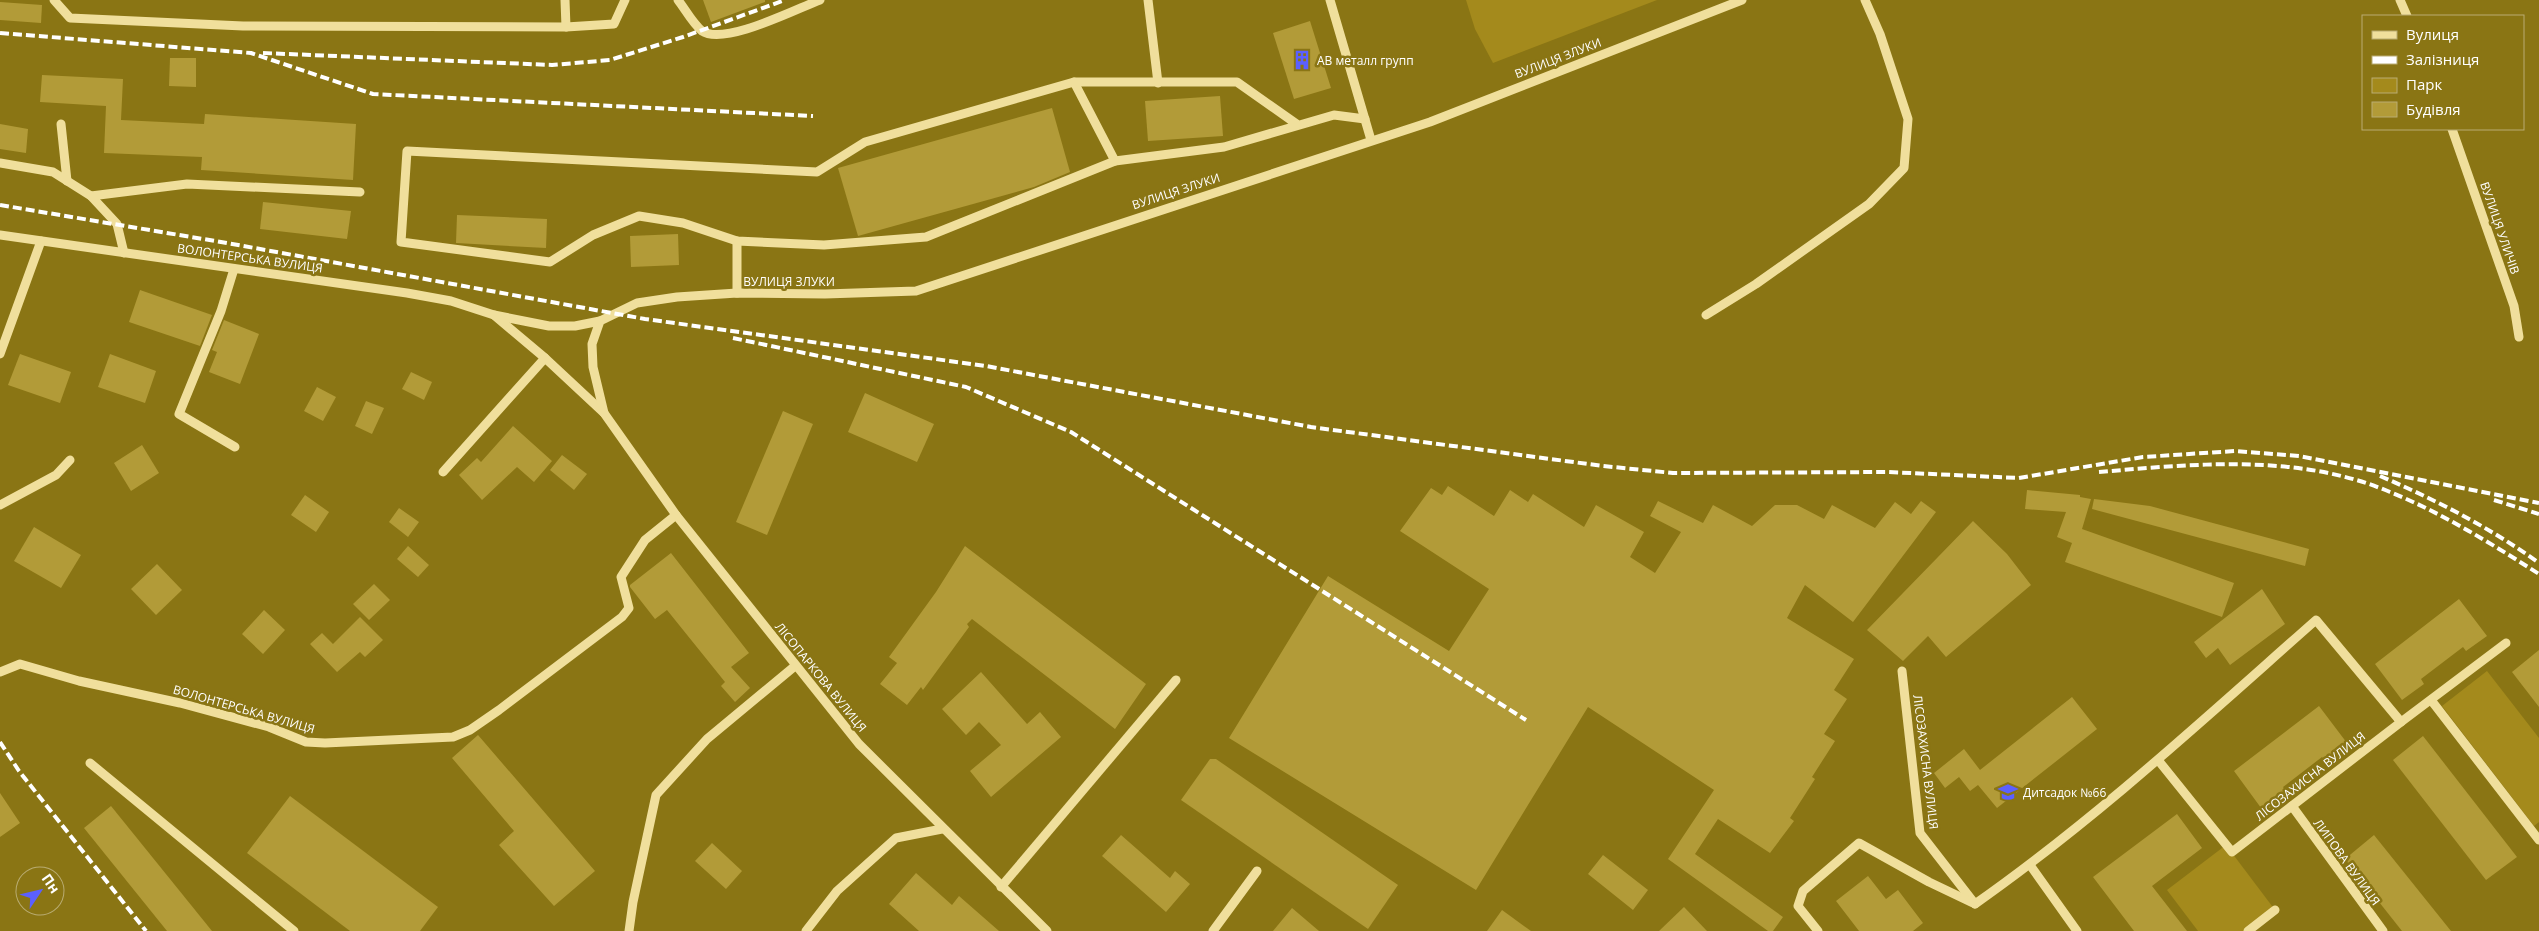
<svg xmlns="http://www.w3.org/2000/svg" width="2539" height="931" font-family="'Open Sans',sans-serif">
  <style>
    .green { fill: #a48a1c }
    .building { fill: #b29b38 }
    .lines { fill: none; stroke-linecap: round; stroke-linejoin: round }
    .minor { stroke: #f0df9c; stroke-width: 9 }
    .rail { stroke: #fff; stroke-width: 4; stroke-dasharray: 9 4; stroke-linecap: butt }
    .labels { text-anchor: middle; dominant-baseline: central; stroke-width: 5; stroke-linejoin: round; paint-order: stroke }
    .street-label { font-size: 12px; fill: #fff; stroke: #8a7514 }
    .poi-label { font-size: 12px; fill: #fff; stroke: #8a7514; text-anchor: start }
  </style>
  <rect width="100%" height="100%" fill="#8a7514"/>
  <g class="green">
    <path d="M1466,0h191l-164,63 -18,-34z"/>
    <path d="M2487,671l52,67v84l-5,4 -92,-120z"/>
    <path d="M2226,845l49,65 -27,21h-50l-31,-41z"/>
  </g>
  <g class="building">
    <path d="M703,0h62v2l-54,20z"/>
    <path d="M0,2l42,3 -1,18 -41,-3z"/>
    <path d="M1310,21l21,67 -37,11 -21,-66z"/>
    <path d="M170,58h26v29l-27,-1z"/>
    <path d="M42,75l81,4 -2,41 83,4 1,-10 151,10 -3,56 -152,-10 1,-13 -98,-4 2,-47 -66,-4z"/>
    <path d="M1220,96l3,40 -75,5 -3,-40z"/>
    <path d="M1052,108l18,64 -36,15 -176,49 -20,-68z"/>
    <path d="M0,124l28,5 -2,24 -26,-4z"/>
    <path d="M263,202l88,9 -4,28 -87,-10z"/>
    <path d="M457,215l90,4 -1,29 -90,-5z"/>
    <path d="M678,234l1,31 -48,2 -1,-31z"/>
    <path d="M140,290l72,25 -12,31 -71,-24z"/>
    <path d="M224,320l35,14 -19,50 -31,-12 8,-20 -5,-2z"/>
    <path d="M20,354l51,18 -11,31 -52,-18z"/>
    <path d="M110,354l46,17 -11,32 -47,-16z"/>
    <path d="M411,372l21,10 -8,18 -22,-11z"/>
    <path d="M317,387l19,10 -13,24 -19,-10z"/>
    <path d="M865,393l69,31 -17,38 -69,-30z"/>
    <path d="M366,401l18,7 -12,26 -17,-8z"/>
    <path d="M783,411l30,13 -46,111 -31,-13z"/>
    <path d="M513,426l39,35 -18,21 -17,-15 -35,33 -23,-25 18,-17 4,4z"/>
    <path d="M142,445l17,28 -28,18 -17,-28z"/>
    <path d="M562,455l25,19 -13,16 -24,-20z"/>
    <path d="M1448,486l46,30 16,-26 18,12 5,-8 51,33 12,-22 48,27 -14,25 25,16 26,-41 -31,-16 8,-15 45,22 10,-18 39,21 23,-21h22l27,14 8,-14 43,23 20,-26 16,12 10,-13 15,11 -83,110 -48,-37 -18,33 67,41 -20,31 13,9 -23,35 11,7 -23,36 3,2 -25,39 4,3 -24,32 -52,-34 -23,35 88,63 -10,14h-5l-100,-72 46,-69 -126,-83 -112,183 -247,-152 99,-162 121,75 40,-62 -89,-58 31,-43 11,7z"/>
    <path d="M2027,490l53,5v2l11,2 -9,30 152,54 -12,34 -157,-55 7,-19 -15,-6 9,-25 -41,-3z"/>
    <path d="M305,495l24,17 -13,20 -25,-17z"/>
    <path d="M2094,499l56,7 159,43 -4,17 -213,-57z"/>
    <path d="M399,508l20,14 -11,15 -19,-15z"/>
    <path d="M1973,521l34,33 24,31 -85,72 -18,-21 -25,25 -36,-31z"/>
    <path d="M34,527l47,28 -20,33 -47,-27z"/>
    <path d="M408,546l21,19 -11,12 -21,-18z"/>
    <path d="M965,546l181,138 -31,45 -143,-110 -5,5 2,3 -46,63 -2,-3 -14,18 -27,-21 17,-21 -8,-6 47,-65z"/>
    <path d="M671,553l78,100 -18,14 19,21 -15,14 -14,-16 4,-4 -58,-72 -12,9 -25,-32v-2z"/>
    <path d="M157,564l25,26 -26,25 -25,-26z"/>
    <path d="M374,584l16,16 -21,20 -16,-16z"/>
    <path d="M2262,589l23,35 -55,41 -12,-17 -12,10 -12,-16z"/>
    <path d="M2459,599l28,37 -21,15 -3,-4 -42,32 3,5 -22,16 -27,-36z"/>
    <path d="M264,610l21,20 -22,24 -21,-20z"/>
    <path d="M360,617l23,23 -18,17 -5,-5 -23,20 -27,-28 12,-11 11,11z"/>
    <path d="M2539,650v57l-27,-35z"/>
    <path d="M981,672l46,52 13,-12 21,25 -70,60 -21,-26 31,-26 -22,-23 -13,13 -24,-26z"/>
    <path d="M2072,697l25,32 -100,79 -19,-23 -8,6 -11,-14 -14,11 -11,-15 30,-24 16,21z"/>
    <path d="M2319,706l31,41 -22,17 -6,-7 -39,30 5,7 -24,18 -30,-41z"/>
    <path d="M478,735l117,136 -41,35 -55,-61 15,-14 -62,-73z"/>
    <path d="M2423,736l94,121 -31,23 -93,-120z"/>
    <path d="M1210,759h6l182,126 -30,44 -187,-129z"/>
    <path d="M0,793l20,30 -20,14z"/>
    <path d="M290,796l148,111 -18,24h-70l-103,-78z"/>
    <path d="M111,806l101,125h-45l-83,-103z"/>
    <path d="M2177,814l25,34 -50,38 35,45h-53l-41,-54z"/>
    <path d="M1121,835l49,43 5,-7 15,13 -24,28 -64,-56z"/>
    <path d="M2374,835l77,96h-49l-57,-72z"/>
    <path d="M712,843l30,28 -16,18 -31,-28z"/>
    <path d="M1603,855l45,35 -15,20 -45,-36z"/>
    <path d="M916,873l36,32 7,-9 40,35h-80l-30,-27z"/>
    <path d="M1868,876l18,23 12,-9 25,33 -10,8h-54l-23,-30z"/>
    <path d="M1684,907l23,24h-48z"/>
    <path d="M1292,908l27,23h-46z"/>
    <path d="M1502,910l29,21h-44z"/>
  </g>
  <g class="lines">
    <g class="minor">
      <path d="M54,0l16,18 173,8 323,1 -1,-27"/>
      <path d="M678,0c7,9 15,24 24,31 22,15 94,-22 118,-31"/>
      <path d="M1148,0l10,83"/>
      <path d="M1330,0l41,140"/>
      <path d="M2400,0l7,16"/>
      <path d="M566,27l48,-3 11,-24"/>
      <path d="M1074,82l41,79"/>
      <path d="M61,124l6,57"/>
      <path d="M1298,125l-61,-43h-163l-209,60 -48,30 -410,-21 -6,91 149,20 43,-27 46,-19 44,7 54,18 87,4 102,-8 189,-76 109,-14 110,-32 31,4"/>
      <path d="M2452,129l62,177 5,31"/>
      <path d="M0,163l53,9 38,24 26,28 7,29"/>
      <path d="M91,196l96,-12 173,8"/>
      <path d="M0,235l407,58 44,8 43,14 55,11h26l25,-5"/>
      <path d="M234,269l-13,42 -42,103 56,33"/>
      <path d="M737,293v-52"/>
      <path d="M494,315l51,43 59,55 72,102 183,229 188,187"/>
      <path d="M1706,315l50,-31 113,-80 35,-36 4,-49 -28,-85 -15,-34"/>
      <path d="M0,354l41,-113"/>
      <path d="M604,413l-11,-46 -1,-23 8,-23 37,-18 40,-6 60,-4 88,1 91,-3 514,-169 312,-122"/>
      <path d="M443,472l102,-114"/>
      <path d="M0,505l56,-30 14,-15"/>
      <path d="M1902,671l18,162 55,71"/>
      <path d="M0,672l20,-8 59,17 101,22 89,24 37,15 19,1 128,-6 17,-7 29,-20 123,-93 7,-9 -8,-31 24,-37 31,-25"/>
      <path d="M2431,700l108,140"/>
      <path d="M2401,722l105,-79"/>
      <path d="M90,763l204,168"/>
      <path d="M2292,806l91,125"/>
      <path d="M2030,865l47,66"/>
      <path d="M1001,887l175,-207"/>
      <path d="M1975,904c121,-85 230,-186 341,-284l85,102 -169,130 -74,-92"/>
      <path d="M629,931l4,-29 23,-107 51,-56 88,-73"/>
      <path d="M806,931l31,-40 59,-53 46,-9"/>
      <path d="M1213,931l44,-60"/>
      <path d="M1818,931l-20,-25 5,-15 56,-48 70,39 44,21"/>
      <path d="M2248,931l27,-21"/>
    </g>
    <g class="rail">
      <path d="M0,33l251,20 122,41 440,22"/>
      <path d="M263,53l289,12 58,-5 73,-23 102,-37"/>
      <path d="M0,205l227,38 418,76 341,47 325,61 292,39 70,7 215,-1 131,6 124,-21 92,-6 64,5 240,47"/>
      <path d="M733,338l233,49 105,45 455,288"/>
      <path d="M2099,472c96,-8 199,-19 291,20 52,21 102,52 149,82"/>
      <path d="M2380,476c56,24 109,51 159,87"/>
      <path d="M2494,500l45,14"/>
      <path d="M0,742l19,29 127,160"/>
    </g>
  </g>
  <defs>
    <symbol id="building-bare" viewBox="-9 -9 18 18"><path d="M-4-6H4V6H1V3H-1V6H-4ZM-2.5-4.3h1.7v1.8h-1.7ZM.8-4.3h1.7v1.8H.8ZM-2.5-1h1.7V.8h-1.7ZM.8-1h1.7V.8H.8Z" fill="#5b60ff" stroke="#8a7514" stroke-width="2.5" paint-order="stroke"/></symbol>
    <symbol id="school-bare" viewBox="-9 -9 18 18"><path d="M0-5L7-2L0 1L-7-2ZM-4 1L0 2.5L4 1V4Q0 6-4 4Z" fill="#5b60ff" stroke="#8a7514" stroke-width="2.5" paint-order="stroke"/></symbol>
  </defs>
  <g fill-rule="evenodd">
    <use href="#building-bare" x="1288" y="46" width="28" height="28"/>
    <use href="#school-bare" x="1994" y="778" width="28" height="28"/>
  </g>
  <g class="labels">
    <g class="street-label">
      <text transform="translate(1558 58) rotate(-21)">ВУЛИЦЯ ЗЛУКИ</text>
      <text transform="translate(1176 191) rotate(-18)">ВУЛИЦЯ ЗЛУКИ</text>
      <text transform="translate(2500 228) rotate(71)">ВУЛИЦЯ УЛИЧІВ</text>
      <text transform="translate(250 258) rotate(8)">ВОЛОНТЕРСЬКА ВУЛИЦЯ</text>
      <text x="789" y="281">ВУЛИЦЯ ЗЛУКИ</text>
      <text transform="translate(821 677) rotate(51)">ЛІСОПАРКОВА ВУЛИЦЯ</text>
      <text transform="translate(244 709) rotate(16)">ВОЛОНТЕРСЬКА ВУЛИЦЯ</text>
      <text transform="translate(1926 762) rotate(83)">ЛІСОЗАХИСНА ВУЛИЦЯ</text>
      <text transform="translate(2310 776) rotate(-38)">ЛІСОЗАХИСНА ВУЛИЦЯ</text>
      <text transform="translate(2347 862) rotate(54)">ЛИПОВА ВУЛИЦЯ</text>
    </g>
    <g class="poi-label">
      <text x="1317" y="60">АВ металл групп</text>
      <text x="2023" y="792">Дитсадок №66</text>
    </g>
  </g>
  <rect x="2362" y="15" width="162" height="115" fill="#8a7514" stroke="#b9ac72"/>
  <rect x="2372" y="31" width="25" height="8" fill="#f0df9c" stroke="#b9ac72"/>
  <text x="2406" y="40" font-size="15" fill="#ffffff">Вулиця</text>
  <rect x="2372" y="56" width="25" height="8" fill="#ffffff" stroke="#b9ac72"/>
  <text x="2406" y="65" font-size="15" fill="#ffffff">Залізниця</text>
  <rect x="2372" y="78" width="25" height="15" fill="#a48a1c" stroke="#b9ac72"/>
  <text x="2406" y="90" font-size="15" fill="#ffffff">Парк</text>
  <rect x="2372" y="102" width="25" height="15" fill="#b29b38" stroke="#b9ac72"/>
  <text x="2406" y="115" font-size="15" fill="#ffffff">Будівля</text>
  <g transform="translate(40 891) rotate(55)"><circle r="24" fill="#8a7514" stroke="#b9ac72"/>
  <path d="M0-4L9 19L0 12L-9 19Z" fill="#5b60ff"/>
  <text y="-8" font-size="14" font-weight="bold" text-anchor="middle" fill="#ffffff">Пн</text>
  </g>
</svg>
